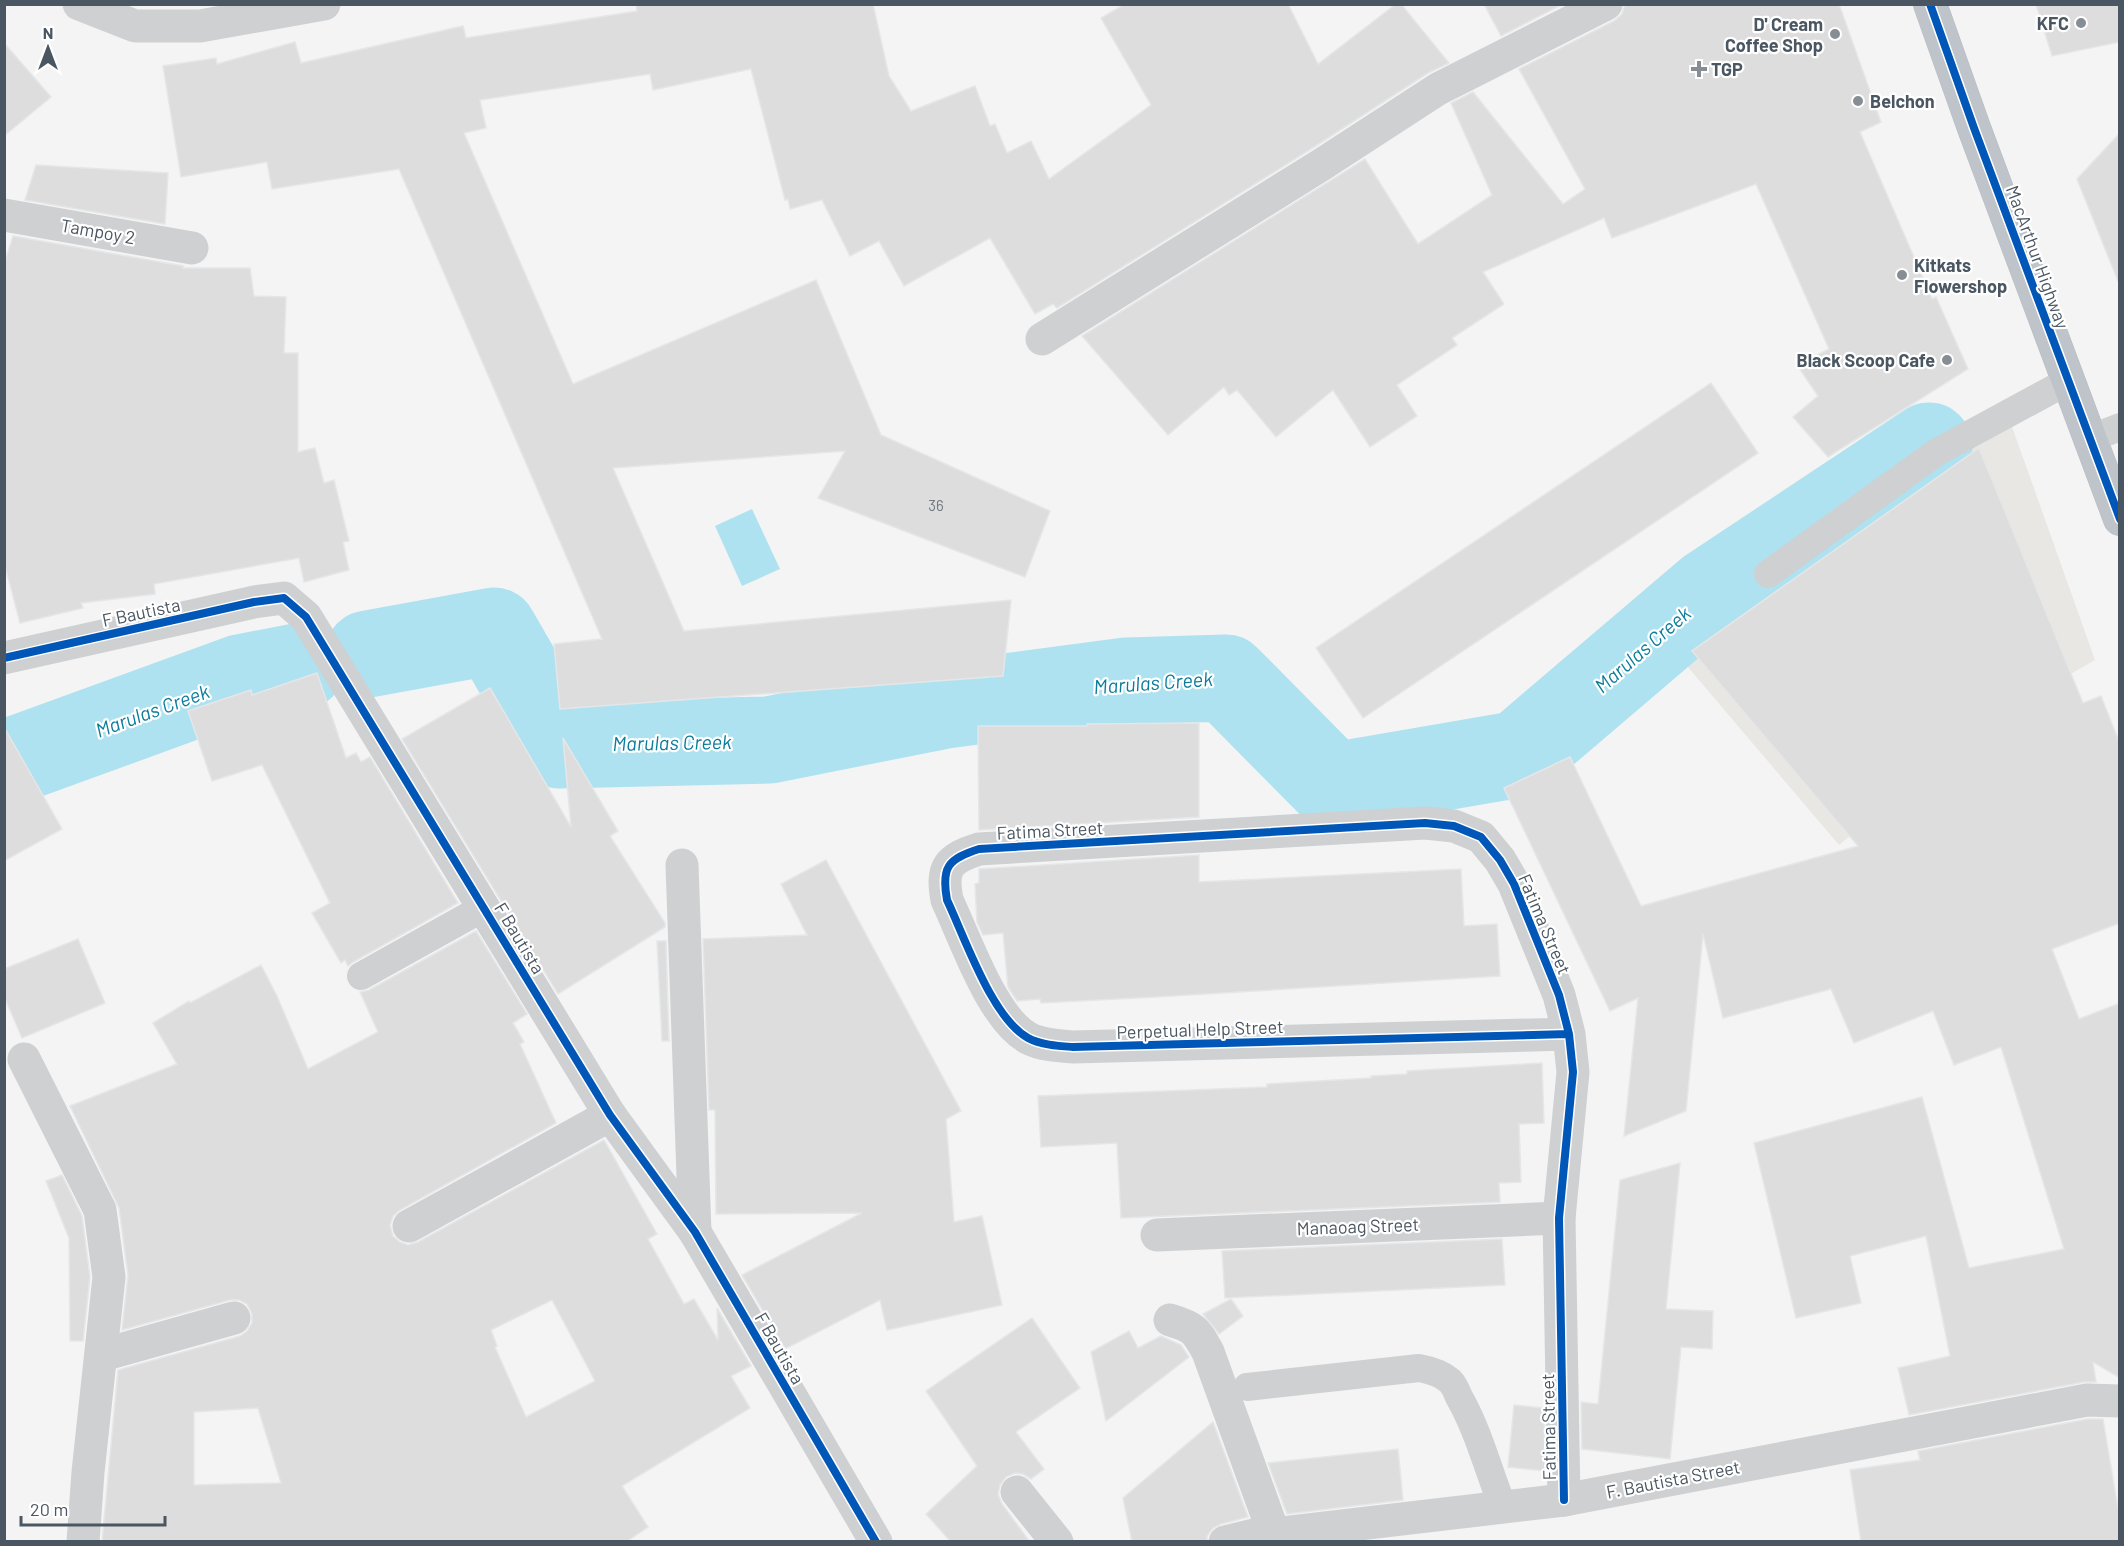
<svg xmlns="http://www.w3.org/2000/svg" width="2124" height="1546" font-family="Barlow,sans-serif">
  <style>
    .commercial { fill: #e8e7e3 }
    .water { fill: #aee2f0 }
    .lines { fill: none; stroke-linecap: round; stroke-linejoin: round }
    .river { stroke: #aee2f0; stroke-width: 87 }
    .building { fill: #ddddde; stroke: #e5e6e7; stroke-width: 1.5; fill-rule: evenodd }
    .highway-casing { stroke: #b9bec3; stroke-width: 34 }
    .lane { stroke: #ced0d2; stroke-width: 28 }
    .street { stroke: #ced0d2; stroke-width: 33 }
    .highway { stroke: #bec4c9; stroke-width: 33 }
    .cycleway-casing { stroke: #fff; stroke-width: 11 }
    .cycleway { stroke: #0057b8; stroke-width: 8 }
    .poi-dot { fill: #868d94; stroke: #fff; stroke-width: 2 }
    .labels { text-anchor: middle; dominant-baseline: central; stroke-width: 4.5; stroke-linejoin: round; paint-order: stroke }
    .number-label { font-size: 15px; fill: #707881 }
    .poi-label { font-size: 18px; font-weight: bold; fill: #4a5661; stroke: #fff; text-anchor: end }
    .street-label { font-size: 18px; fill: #4a5661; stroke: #fff }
    .water-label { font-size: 20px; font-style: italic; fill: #0c7c9b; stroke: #fff }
  </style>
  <rect width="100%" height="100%" fill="#f4f4f4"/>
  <path class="commercial" d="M2010,421l85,239 -114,66 -142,119 -169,-199z"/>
  <path class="water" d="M752,509l28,60 -38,17 -27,-60z"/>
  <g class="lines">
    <g class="river">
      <path d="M368,654l126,-23 66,114 209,-5 176,-35 182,-24 99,-3 107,108 186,-32 190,-162 220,-146"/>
      <path d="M4,764l236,-86 62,-12"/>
    </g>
  </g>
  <g class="building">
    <path d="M636,4h237l16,72 22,35 64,-25 15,40 5,-2 12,29 24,-12 18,38 102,-74 -50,-87 24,-14h163l30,60 78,-60h5l48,59 -21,10 -117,76 -254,159 -4,-4 -18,10 -45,-76 -86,48 -25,-45 -29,15 -28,-56 -32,9 -2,-10 -3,1 -34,-131 -98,21 -3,-16 -170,26 6,28 -22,5 109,251 243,-104 65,155 169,76 -25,66 -207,-79 27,-47 -232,17 71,163 327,-31 -8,76 -443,33 -6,-65 48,-5 -203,-470 -127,20 -5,-27 -86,15 -18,-111 53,-8 1,6 78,-22 6,21 162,-37 3,12 171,-27z"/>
    <path d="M1484,4h79l-62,32z"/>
    <path d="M1625,4h214l42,118 -21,10 72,167 4,-2 32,72 -140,88 -35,-40 25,-21 -21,-31 32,-16 -73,-165 -144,54 -8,-20 -121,54 21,32 -52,34 5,7 -60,40 20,31 -47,31 -37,-57 -57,47 -39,-47 -8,5 -5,-8 -56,48 -86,-99 283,-177 53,85 74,-49 -41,-92 22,-11 90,112 22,-15 -66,-120 95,-48 8,-7z"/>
    <path d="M2036,4h84v38l-68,14z"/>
    <path d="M4,43l47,54 -47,39z"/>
    <path d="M2120,133v148h-2l-41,-102z"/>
    <path d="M36,165l132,8 -3,51 -140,-24z"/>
    <path d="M13,236l170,30v2h67l4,28 32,1 -2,56h14v99l17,-4 9,35 10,-3 15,61 -6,1 6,28 -45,12 -5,-24 -145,26 1,10 -74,9 2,5 -63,15 -16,-61v-298z"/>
    <path d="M1711,383l47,70 -395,265 -47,-70z"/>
    <path d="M1979,448l104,255 18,-7 19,48v179l-68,26 27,70 41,-16v375l-27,-16 3,20h-12l-175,33 -11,-47 52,-12 -24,-120 -76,20 11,47 -65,15 -42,-175 168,-46 47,171 95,-19 -63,-202 -47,18 -21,-54 -79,32 -23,-54 -108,29 -20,-84 -17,177 -62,25 14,-138 -28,13 -106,-223 66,-31 71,149 217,-60 -166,-195z"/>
    <path d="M317,673l29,85 10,-5 5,9 9,-5 88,146 -105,59 -5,4 -3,-6 -4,3 -29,-50 18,-10 -68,-138 -50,16 -24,-70 63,-21 1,5z"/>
    <path d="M490,688l81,139 -8,-89 55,93 -8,5 55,87v4l-107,67 -156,-255z"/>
    <path d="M1199,723v94l-220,13 -1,-104h109v-2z"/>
    <path d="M4,727l58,102 -58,32z"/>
    <path d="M1199,855v27l262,-13 3,57 33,-2 3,52 -344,21 -115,6 -1,-4 -23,2 -9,-14 -5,-54 -20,2 -6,-13 -2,-38 4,-1v-14z"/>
    <path d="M826,860l135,251 -15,8 8,103 28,-6 20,89 -115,25 -7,-30 -95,49 -43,-74 120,-62 -146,1 -1,-104h-6l-6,-171 104,-4 -26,-51z"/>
    <path d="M476,931l51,83 -14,9 11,19 -4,2 36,79 -156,87 -7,6 -3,9 3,11 7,6 8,3 10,-3 186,-102 53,94 -9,5 36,65 10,-5 24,41 -1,-32 34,58 -20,10 19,32 -128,78 26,41 -22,15h-524l16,-172 122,-34 7,-5 5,-8v-9l-5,-10 -8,-4h-9l-108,30 6,-55 -9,-67 -49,-102 107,-42 -24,-41 36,-22 1,2 71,-38 16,31 31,73 70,-37 -18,-40 9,-2zM552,1300l43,81 -69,36 -31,-70 2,-1 -6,-16zM258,1408l23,75 -87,2v-73z"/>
    <path d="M78,939l27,64 -83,35 -18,-42v-27z"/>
    <path d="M657,941h9l3,100h-7z"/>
    <path d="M1542,1063l2,60 -25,1 2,58 -22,1 1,19 -379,16 -4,-75 -76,4 -3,-51 229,-9v-3l104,-6v-2l36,-2v-3z"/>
    <path d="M1680,1163l-14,146 47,2 -1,38 -31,-2 -11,112 -88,-10 -1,-47 17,2 22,-224z"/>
    <path d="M62,1175l20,41 8,61 -7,64h-13l-1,-103 -23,-57z"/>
    <path d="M1502,1239l3,46 -280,13 -3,-47z"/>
    <path d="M1231,1299l12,17 -24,18 -16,-20z"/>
    <path d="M1032,1318l48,70 -64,44 28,37 -13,10 -8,-5 -8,-1 -9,4 -6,8 -2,9 4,10 28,38h-79l-25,-28 51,-48 -51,-75z"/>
    <path d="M1129,1331l9,17 23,-12 20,9 8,12 -83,64 -15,-69z"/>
    <path d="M1514,1405l30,3 1,63 -37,-4z"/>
    <path d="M2088,1419h15l17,101v22h-259l-11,-72 70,-10 -2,-9z"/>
    <path d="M1213,1422l35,95 -27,7 -8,4 -6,8v6h-75l-9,-44z"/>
    <path d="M1398,1449l5,51 -116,14 -19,-51z"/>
  </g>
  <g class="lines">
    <defs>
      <path id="highway" d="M1930,4l44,124 146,391"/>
    </defs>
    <use href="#highway" class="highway-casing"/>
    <g class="lane">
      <path d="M2089,439l31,-12"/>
      <path d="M1768,574l169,-122 131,-71"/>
      <path d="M361,976l122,-68"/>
      <path d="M1247,1387l172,-19c11,2 22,5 31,13 4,4 7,11 9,16 20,35 29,73 44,110"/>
    </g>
    <g class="street">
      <path d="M79,4l56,22h65l124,-22"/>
      <path d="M4,215l188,33"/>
      <path d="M1042,339l279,-174 117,-76 168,-85"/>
      <path d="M4,658l250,-56 30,-4 22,19 304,498 85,117 181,310"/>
      <path d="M682,865l13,367"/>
      <path d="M24,1059l76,151 9,67 -21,195 -5,70"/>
      <path d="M409,1226l201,-111"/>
      <path d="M1157,1235l402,-17"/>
      <path d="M1170,1320c24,7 26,10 38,32l66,182"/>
      <path d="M102,1355l132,-37"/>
      <path d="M1017,1492l40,50"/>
      <path d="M1564,1500l-5,-282 14,-146 -4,-38 -10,-39 -45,-111 -14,-24 -19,-23 -27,-11 -29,-3 -446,26c-31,10 -38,18 -32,51 18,38 45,118 81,138 13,7 31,8 45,9l496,-13"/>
      <path d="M1225,1542l41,-10 8,2 290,-34 523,-100 33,1"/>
    </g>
    <use href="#highway" class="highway"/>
    <defs>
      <g id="cycleway">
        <path d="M1930,4l44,124 146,391"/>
        <path d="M4,658l250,-56 30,-4 22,19 304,498 85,117 181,310"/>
        <path d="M1564,1500l-5,-282 14,-146 -4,-38 -10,-39 -45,-111 -14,-24 -19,-23 -27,-11 -29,-3 -446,26c-31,10 -38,18 -32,51 18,38 45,118 81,138 13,7 31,8 45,9l496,-13"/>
      </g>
    </defs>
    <use href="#cycleway" class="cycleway-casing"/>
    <use href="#cycleway" class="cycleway"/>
  </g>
  <g class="poi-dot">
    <circle cx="2081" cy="23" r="6"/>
    <circle cx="1835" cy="34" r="6"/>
    <path d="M1696 60h6v6h6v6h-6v6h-6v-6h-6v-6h6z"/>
    <circle cx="1858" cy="101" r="6"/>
    <circle cx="1902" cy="275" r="6"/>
    <circle cx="1947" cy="360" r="6"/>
  </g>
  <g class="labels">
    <g class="number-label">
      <text x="936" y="505">36</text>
    </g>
    <g class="poi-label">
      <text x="2069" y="23">KFC</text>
      <text x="1823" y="24">D' Cream<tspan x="1823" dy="21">Coffee Shop</tspan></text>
      <text x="1711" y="69" text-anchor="start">TGP</text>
      <text x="1870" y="101" text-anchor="start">Belchon</text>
      <text x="1914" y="265" text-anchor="start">Kitkats<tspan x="1914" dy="21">Flowershop</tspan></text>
      <text x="1935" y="360">Black Scoop Cafe</text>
    </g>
    <g class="street-label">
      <text transform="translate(98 231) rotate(10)">Tampoy 2</text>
      <text transform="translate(2038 257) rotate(70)">MacArthur Highway</text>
      <text transform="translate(141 612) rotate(-12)">F Bautista</text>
      <text transform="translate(1050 830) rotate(-3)">Fatima Street</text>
      <text transform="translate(1545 924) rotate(67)">Fatima Street</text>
      <text transform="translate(520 938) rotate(59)">F Bautista</text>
      <text transform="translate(1200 1029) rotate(-2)">Perpetual Help Street</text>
      <text transform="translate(1358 1226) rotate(-2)">Manaoag Street</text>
      <text transform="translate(780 1348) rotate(60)">F Bautista</text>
      <text transform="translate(1548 1427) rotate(-91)">Fatima Street</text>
      <text transform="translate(1673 1479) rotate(-11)">F. Bautista Street</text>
    </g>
    <g class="water-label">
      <text transform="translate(1642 649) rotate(-41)">Marulas Creek</text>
      <text transform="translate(1153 682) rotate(-4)">Marulas Creek</text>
      <text transform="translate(152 710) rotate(-20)">Marulas Creek</text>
      <text transform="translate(672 742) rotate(-1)">Marulas Creek</text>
    </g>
  </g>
  <rect width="2124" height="1546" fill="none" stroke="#4a5661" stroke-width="12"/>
  <g transform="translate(48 48)" stroke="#ffffff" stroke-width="4.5" paint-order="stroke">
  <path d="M0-4.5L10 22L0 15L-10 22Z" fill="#4a5661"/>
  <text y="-9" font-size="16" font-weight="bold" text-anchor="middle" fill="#4a5661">N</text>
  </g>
  <path d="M21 1516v9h144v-9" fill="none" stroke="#4a5661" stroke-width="3"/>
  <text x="30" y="1516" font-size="18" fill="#4a5661" stroke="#ffffff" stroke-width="4.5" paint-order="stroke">20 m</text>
</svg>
